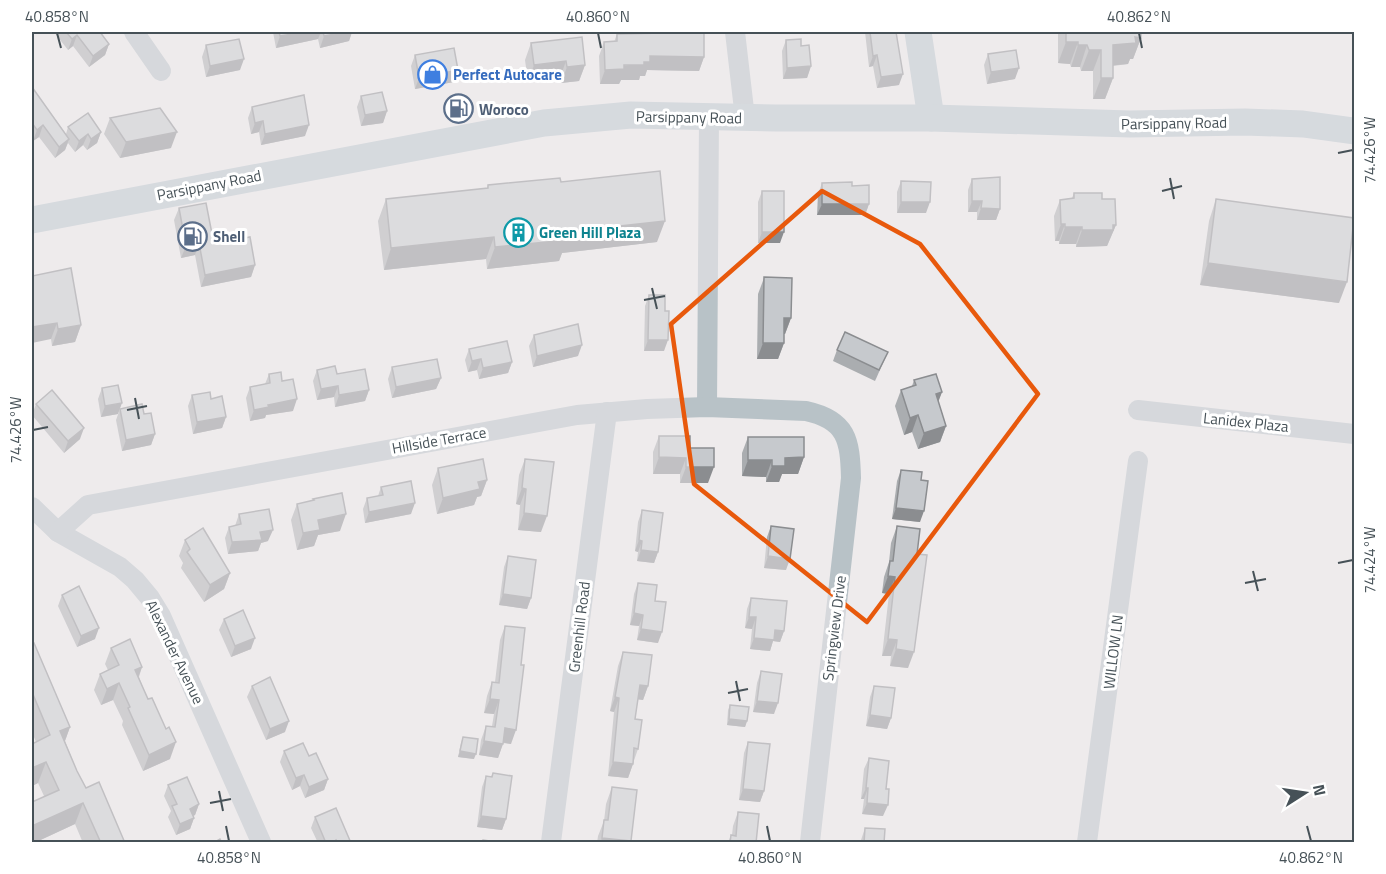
<svg xmlns="http://www.w3.org/2000/svg" width="1386" height="874" font-family="'Titillium Web',sans-serif">
  <style>
    .lines { fill: none; stroke-linecap: round; stroke-linejoin: round }
    .street { stroke: #b8c2c7; stroke-width: 20 }
    .secondary { stroke: #b8c5cc; stroke-width: 27 }
    .wall { fill: #aaadb0 }
    .shaded-wall { fill: #8b8d90 }
    .building { fill: #c6c9cd; stroke: #8b8d90; stroke-width: 1.5 }
    .marked { fill: none; stroke: #e8590c; stroke-width: 4.5; stroke-linejoin: round }
    .ticks { fill: none; stroke: #465157; stroke-width: 2 }
    .labels { text-anchor: middle; dominant-baseline: central; stroke-width: 6; stroke-linejoin: round; paint-order: stroke }
    .shop-label { font-size: 15px; font-weight: bold; fill: #366cbe; stroke: #fff; text-anchor: start }
    .service-label { font-size: 15px; font-weight: bold; fill: #4e5e75; stroke: #fff; text-anchor: start }
    .street-label { font-size: 15px; fill: #465157; stroke: #fff }
    .culture-label { font-size: 15px; font-weight: bold; fill: #0d838f; stroke: #fff; text-anchor: start }
    .neatline { fill: none; stroke: #465157; stroke-width: 2 }
    .ticks-label { font-size: 15px; text-anchor: middle; fill: #465157 }
  </style>
  <rect width="100%" height="100%" fill="#eeebec"/>
  <g class="lines">
    <g class="street">
      <path d="M134,32l27,39"/>
      <path d="M735,32l10,86"/>
      <path d="M707,407l2,-290"/>
      <path d="M1138,410l216,24"/>
      <path d="M32,507l26,25 62,35 15,13 15,18 11,18 100,226"/>
      <path d="M58,532l30,-27 489,-90 70,-6 60,-2 99,4c41,9 44,29 45,67l-41,364"/>
      <path d="M551,842l56,-430"/>
      <path d="M1087,842l51,-381"/>
    </g>
    <g class="secondary">
      <path d="M918,32l13,86"/>
      <path d="M32,220l512,-97 87,-8 145,3h155l199,6 115,-2 58,2 51,7"/>
    </g>
  </g>
  <g class="wall">
    <path d="M54,32h46l9,12 -4,11 -16,12 -16,-21 -5,4z"/>
    <path d="M273,32h84h-5l-3,9 -29,7 -2,-9 -42,9z"/>
    <path d="M658,32h46v25l-5,14 -52,-1 -2,6h-5l-1,4h-18l-2,4h-19l-1,-28 5,-14h10l3,-8 41,-1z"/>
    <path d="M865,32h31l3,53 -22,3 -4,-22 -4,1z"/>
    <path d="M1058,32h83v6l-8,21h-3l-2,5 -15,2v12l-8,21h-12v-28h-12l-1,-4h-9l-1,-3 -12,-1z"/>
    <path d="M786,40l15,6 10,20 -4,12 -24,1 -1,-28z"/>
    <path d="M531,43l54,22 -6,16 -18,2 -1,-5 -32,4 -3,-22z"/>
    <path d="M206,45l34,25 -34,7 -4,-20z"/>
    <path d="M988,54l27,25 -28,5 -3,-19z"/>
    <path d="M415,55l43,15 -4,12 -39,7 -4,-23z"/>
    <path d="M32,87l34,47 2,-7 33,5 -4,11 -10,7 -4,-5 -8,7 -7,-9 -3,7 -10,8 -16,-21 -6,4 -1,-1z"/>
    <path d="M361,96l26,15 -4,12 -22,3 -4,-19z"/>
    <path d="M252,107l53,29 -44,9 -2,-13 -8,2 -3,-16z"/>
    <path d="M110,118l61,30 -51,10 -16,-24z"/>
    <path d="M972,179l28,30 -4,11h-19v-8h-9v-22z"/>
    <path d="M901,181l25,32h-29v-21z"/>
    <path d="M561,182l96,60 -95,11 -3,8 -72,8 -1,-10 -102,11 -6,-49 8,-22 101,-11 1,-3z"/>
    <path d="M822,183l30,3 17,18 -4,11h-48l1,-21z"/>
    <path d="M762,191l18,52h-22v-41z"/>
    <path d="M1074,193l28,6 14,26 -9,21 -31,1v-3h-17v-3h-4l-1,-25 6,-16 12,-2z"/>
    <path d="M1216,199l123,104 -139,-18 9,-64z"/>
    <path d="M179,208l35,36 41,21 -4,12 -50,10 -6,-32 -14,3 -7,-38z"/>
    <path d="M32,276l49,49 -6,17 -23,4 -1,-7z"/>
    <path d="M764,278l27,40 -6,16h-1v9l-6,16h-21l1,-65z"/>
    <path d="M649,295l16,16 -1,40h-20l1,-45z"/>
    <path d="M534,335l44,21 -45,11 -4,-21z"/>
    <path d="M469,349l43,13 -4,11 -29,6 -2,-9 -9,2 -3,-12z"/>
    <path d="M837,350l51,2 -13,29 -42,-20z"/>
    <path d="M392,367l49,11 -5,11 -44,9 -4,-19z"/>
    <path d="M317,370l20,4 32,16 -4,11 -30,6 -1,-10 -17,3 -4,-19z"/>
    <path d="M269,374l13,7 11,30 -27,4 -1,3 -15,3 -4,-23 4,-11 15,-3z"/>
    <path d="M914,380l28,12 -4,9 8,25 -6,16 -22,7 -6,-17 -8,3 -9,-29 6,-16 11,-4z"/>
    <path d="M102,388l16,26 -17,3 -3,-18z"/>
    <path d="M192,395l19,4 15,18 -4,11 -29,6 -5,-28z"/>
    <path d="M36,404l44,35 -16,14 -32,-38z"/>
    <path d="M120,409l24,5 11,20 -4,11 -29,6 -6,-31z"/>
    <path d="M659,436l31,12 18,35h-28v-9h-27v-22z"/>
    <path d="M748,437l56,20 -6,17h-16l-3,8h-13v-5l-24,-1v-23z"/>
    <path d="M525,459l16,73 -23,-2 2,-25 -4,-1 3,-29z"/>
    <path d="M438,468l49,12 -6,16 -4,1 -3,8 -37,9 -5,-29z"/>
    <path d="M901,470l19,52 -28,-3 5,-38z"/>
    <path d="M381,487l30,27 -46,9 -2,-14 4,-11 11,-2z"/>
    <path d="M313,499l27,32 -22,4 -4,11 -17,4 -6,-30 6,-16 15,-3z"/>
    <path d="M642,510l16,42 -4,11 -17,-2 1,-9 -3,-1 3,-29z"/>
    <path d="M239,514l29,27 -7,2 -3,8 -30,3 -3,-16 4,-11 6,-1z"/>
    <path d="M771,526l15,44 -22,-2 3,-31z"/>
    <path d="M897,526l20,28 -9,114 -18,-2 1,-10h-9l7,-62 -7,-1 2,-16 5,-15 2,-19z"/>
    <path d="M185,540l45,33 -6,16 -20,13 -23,-34 2,-5 -4,-7z"/>
    <path d="M508,556l23,42 -4,11 -28,-4 5,-38z"/>
    <path d="M638,583l17,18 3,42 -21,-3 2,-14 -9,-1 4,-31z"/>
    <path d="M62,595l33,44 -18,8 -19,-41z"/>
    <path d="M751,598l33,33 -4,11 -7,-1 -3,10 -20,-2 2,-20 -7,-1 2,-19z"/>
    <path d="M224,619l27,30 -20,8 -12,-27z"/>
    <path d="M505,626l6,118 -8,-1 -5,15 -19,-3 2,-15 5,-14h6l2,-12 -10,-1 3,-17 5,-14h3l5,-42z"/>
    <path d="M32,644l38,83 -5,14 12,30 9,17 39,55h-42l-8,-19 -41,19h-2l12,-47 -6,-13 -6,3v-42l4,-2 -4,-10z"/>
    <path d="M111,648l31,19 -3,10 31,82 -27,12 -21,-46 1,-4 -10,-21 -12,5 -7,-15 6,-16 8,-4 -3,-6z"/>
    <path d="M623,652l25,34 -5,14 -5,-1 -3,20 3,30 -10,29 -20,-2 6,-64 -4,-1 8,-45z"/>
    <path d="M761,671l13,43 -21,-2 4,-29z"/>
    <path d="M252,686l33,46 -19,8 -19,-43z"/>
    <path d="M874,686l17,32 -4,11 -21,-3 4,-29z"/>
    <path d="M730,705l17,16 -2,6 -18,-2 1,-15z"/>
    <path d="M463,737l11,22 -16,-2 3,-14z"/>
    <path d="M748,742l16,49 -4,11 -21,-2 5,-47z"/>
    <path d="M284,751l25,5 19,23 -4,11 -19,8 -5,-12 -8,4 -12,-28z"/>
    <path d="M869,758l14,58 -21,-2 2,-15h-3l3,-30z"/>
    <path d="M493,773l13,46 -4,11 -25,-3 5,-40 4,-11 5,1z"/>
    <path d="M168,785l31,19 -4,11 -2,1 1,2 -4,11 -14,6 -8,-18 3,-6 -7,-15z"/>
    <path d="M612,787l19,54v2h-34l1,-7 6,-15 2,-17z"/>
    <path d="M738,812l18,31h-28l3,-8h1l1,-9z"/>
    <path d="M315,817l36,26h-33l-7,-15z"/>
    <path d="M865,828l19,15h-24z"/>
  </g>
  <g class="shaded-wall">
    <path d="M305,32h16l-3,7 -42,9 4,-12z"/>
    <path d="M346,32h11h-5l-3,9 -29,7 4,-12z"/>
    <path d="M77,35l-4,11 -5,4 4,-11z"/>
    <path d="M1135,37l6,1 -8,21h-3l-2,5 -22,2 7,-21z"/>
    <path d="M1066,42h12l-8,22 -12,-1z"/>
    <path d="M109,44l-4,11 -16,12 4,-11z"/>
    <path d="M1078,45h9l-7,22h-9z"/>
    <path d="M1089,50h12l-8,21h-12z"/>
    <path d="M877,55l-4,11 -4,1 4,-11z"/>
    <path d="M650,56l54,1 -5,14 -52,-1 -2,6h-5l-1,4h-18l-2,4h-19l5,-14 39,-8z"/>
    <path d="M244,59l-4,11 -34,7 4,-11z"/>
    <path d="M566,61l-6,17 -32,4 6,-17z"/>
    <path d="M585,65l-6,16 -18,2 6,-16z"/>
    <path d="M811,66l-4,12 -24,1 4,-11z"/>
    <path d="M1019,68l-4,11 -28,5 4,-12z"/>
    <path d="M458,70l-4,12 -39,7 4,-11z"/>
    <path d="M903,74l-4,11 -22,3 4,-11z"/>
    <path d="M1101,78h12l-8,21h-12z"/>
    <path d="M387,111l-4,12 -22,3 4,-11z"/>
    <path d="M263,121l-4,11 -8,2 4,-11z"/>
    <path d="M43,125l-4,12 -6,4 4,-11z"/>
    <path d="M309,125l-4,11 -44,9 4,-11z"/>
    <path d="M101,132l-4,11 -10,7 4,-11z"/>
    <path d="M177,132l-6,16 -51,10 6,-16z"/>
    <path d="M88,134l-5,11 -8,7 4,-11z"/>
    <path d="M69,139l-4,11 -10,8 4,-11z"/>
    <path d="M972,201h10l-5,11h-9z"/>
    <path d="M901,202h29l-4,11h-29z"/>
    <path d="M822,204h47l-4,11h-48z"/>
    <path d="M981,208l19,1 -4,11h-19z"/>
    <path d="M665,221l-8,21 -95,11 -3,8 -72,8 8,-22 71,-15z"/>
    <path d="M1061,224h4l-6,17h-4z"/>
    <path d="M1116,225l-9,21 -31,1 6,-17z"/>
    <path d="M1065,227h17l-6,17h-17z"/>
    <path d="M762,232h22l-4,11h-22z"/>
    <path d="M494,237l-8,22 -102,11 7,-22z"/>
    <path d="M199,243l-4,12 -14,3 5,-12z"/>
    <path d="M1208,263l139,19 -8,21 -139,-18z"/>
    <path d="M255,265l-4,12 -50,10 4,-12z"/>
    <path d="M784,318h7l-6,16h-7z"/>
    <path d="M57,323l-6,16 -19,4v-16z"/>
    <path d="M81,325l-6,17 -23,4 6,-17z"/>
    <path d="M648,340h20l-4,11h-20z"/>
    <path d="M763,343h21l-6,16h-21z"/>
    <path d="M582,345l-4,11 -45,11 4,-11z"/>
    <path d="M481,359l-4,11 -9,2 4,-11z"/>
    <path d="M512,362l-4,11 -29,6 4,-11z"/>
    <path d="M441,378l-5,11 -44,9 4,-11z"/>
    <path d="M338,386l-4,11 -17,3 4,-11z"/>
    <path d="M369,390l-4,11 -30,6 4,-12z"/>
    <path d="M942,392l-6,16v-14z"/>
    <path d="M297,399l-4,12 -27,4 -1,3 -15,3 4,-11 14,-5z"/>
    <path d="M122,403l-4,11 -17,3 4,-11z"/>
    <path d="M918,415l-6,17 -8,3 6,-17z"/>
    <path d="M226,417l-4,11 -29,6 4,-12z"/>
    <path d="M946,426l-6,16 -22,7 6,-16z"/>
    <path d="M84,428l-4,11 -16,14 4,-12z"/>
    <path d="M155,434l-4,11 -29,6 4,-11z"/>
    <path d="M659,457l27,1 -6,16h-27z"/>
    <path d="M804,457l-6,17h-16l-3,8h-13l6,-16 13,-8z"/>
    <path d="M748,460h24l-6,17 -24,-1z"/>
    <path d="M686,467h28l-6,16h-28z"/>
    <path d="M487,480l-6,16 -4,1 -3,8 -37,9 6,-16 35,-16z"/>
    <path d="M522,488l4,1 -6,16 -4,-1z"/>
    <path d="M415,503l-4,11 -46,9 4,-11z"/>
    <path d="M896,508l28,3 -4,11 -28,-3z"/>
    <path d="M524,513l23,3 -6,16 -23,-2z"/>
    <path d="M346,514l-6,17 -22,4 -4,11 -17,4 6,-17 15,-13z"/>
    <path d="M273,530l-5,11 -7,2 -3,8 -30,3 4,-12 28,-10z"/>
    <path d="M639,540l3,1 -4,11 -3,-1z"/>
    <path d="M641,550l17,2 -4,11 -17,-2z"/>
    <path d="M768,556l22,3 -4,11 -22,-2z"/>
    <path d="M230,573l-6,16 -20,13 6,-17z"/>
    <path d="M888,576l7,1 -6,17 -7,-1z"/>
    <path d="M503,594l28,4 -4,11 -28,-4z"/>
    <path d="M634,613l9,2 -4,11 -9,-1z"/>
    <path d="M749,617h7l-4,12 -7,-1z"/>
    <path d="M99,628l-4,11 -18,8 4,-11z"/>
    <path d="M641,629l21,3 -4,11 -21,-3z"/>
    <path d="M775,630l9,1 -4,11 -7,-1 -3,10 -20,-2 4,-11z"/>
    <path d="M255,638l-4,11 -20,8 4,-11z"/>
    <path d="M888,639l9,1 -6,16h-9z"/>
    <path d="M896,649l18,3 -6,16 -18,-2z"/>
    <path d="M142,667l-6,16 -1,-13z"/>
    <path d="M119,683l-6,17 -12,5 6,-16z"/>
    <path d="M640,685l8,1 -5,14 -8,-1z"/>
    <path d="M615,697l4,1 -5,14 -4,-1z"/>
    <path d="M490,699l9,1 -5,14 -10,-1z"/>
    <path d="M757,701l21,2 -4,11 -21,-2z"/>
    <path d="M870,715l21,3 -4,11 -21,-3z"/>
    <path d="M729,719l18,2 -2,6 -18,-2z"/>
    <path d="M289,721l-4,11 -19,8 4,-11z"/>
    <path d="M70,727l-8,22 -2,-18z"/>
    <path d="M505,728l11,2 -5,14 -11,-2z"/>
    <path d="M484,741l19,3 -5,14 -19,-3z"/>
    <path d="M176,742l-6,17 -27,12 6,-16z"/>
    <path d="M460,751l16,3 -2,5 -16,-2z"/>
    <path d="M46,762l-8,21 -6,3v-18z"/>
    <path d="M613,762l20,2 -5,14 -20,-2z"/>
    <path d="M304,775l-4,11 -8,4 4,-12z"/>
    <path d="M328,779l-4,11 -19,8 4,-11z"/>
    <path d="M866,788h2l-4,11h-3z"/>
    <path d="M743,789l21,2 -4,11 -21,-2z"/>
    <path d="M83,803l-8,21 -41,19h-2v-17z"/>
    <path d="M867,803l21,2 -5,11 -21,-2z"/>
    <path d="M199,804l-4,11 -10,5 5,-11z"/>
    <path d="M481,816l25,3 -4,11 -25,-3z"/>
    <path d="M194,818l-4,11 -14,6 4,-11z"/>
    <path d="M602,838l29,3v2h-31z"/>
  </g>
  <g class="building">
    <path d="M66,32h34l9,12 -16,12 -16,-21 -5,4z"/>
    <path d="M279,32h26l-25,4z"/>
    <path d="M323,32h23l-22,4z"/>
    <path d="M663,32h41v25l-54,-1v6h-6v3h-20v4l-19,1 -1,-28 13,-1v-7l46,-1z"/>
    <path d="M870,32h26l7,42 -22,3 -4,-22 -4,1z"/>
    <path d="M1066,32h75v6l-6,-1 1,6 -23,2v33h-12v-28h-12l-2,-5h-9v-3h-12z"/>
    <path d="M582,37l3,28 -18,2 -1,-6 -32,4 -3,-22z"/>
    <path d="M239,39l5,20 -34,7 -4,-21z"/>
    <path d="M801,39v7l8,-1 2,21 -24,2 -1,-28z"/>
    <path d="M454,48l4,22 -39,8 -4,-23z"/>
    <path d="M1016,50l3,18 -28,4 -3,-18z"/>
    <path d="M32,87l37,52 -10,8 -16,-22 -6,5 -5,-7z"/>
    <path d="M382,92l5,19 -22,4 -4,-19z"/>
    <path d="M304,95l5,30 -44,9 -2,-13 -8,2 -3,-16z"/>
    <path d="M160,108l17,24 -51,10 -16,-24z"/>
    <path d="M88,113l13,19 -10,7 -3,-5 -9,7 -11,-14z"/>
    <path d="M660,171l5,50 -99,11 1,8 -72,7 -1,-10 -103,11 -5,-49 102,-11v-3l72,-7 1,4z"/>
    <path d="M1000,177v32l-19,-1 1,-7h-10v-22z"/>
    <path d="M901,181l30,1 -1,20h-29z"/>
    <path d="M852,182v4l17,-1v19h-47v-21z"/>
    <rect x="762" y="191" width="22" height="41"/>
    <path d="M1074,193h28v6h13l1,26h-3v5h-31v-3h-17v-3h-4l-1,-24 14,-2z"/>
    <path d="M1216,199l138,19 -7,64 -139,-19z"/>
    <path d="M206,203l8,41 36,-7 5,28 -50,10 -6,-32 -13,3 -7,-38z"/>
    <path d="M71,268l10,57 -23,4 -1,-6 -25,4v-51z"/>
    <path d="M764,277l28,1 -1,40h-7v25h-21z"/>
    <path d="M649,295h16v16h4l-1,29h-20z"/>
    <path d="M578,324l4,21 -45,11 -3,-21z"/>
    <path d="M845,332l43,20 -9,18 -42,-20z"/>
    <path d="M507,341l5,21 -29,6 -2,-9 -9,2 -3,-12z"/>
    <path d="M437,359l4,19 -45,9 -4,-20z"/>
    <path d="M335,366l2,8 28,-5 4,21 -30,5 -1,-9 -17,3 -4,-19z"/>
    <path d="M281,372l1,9 11,-2 4,20 -29,6 1,2 -15,3 -4,-23 20,-4 -1,-9z"/>
    <path d="M936,374l6,18 -6,2 10,32 -22,7 -6,-18 -8,3 -9,-28 15,-5 -2,-5z"/>
    <path d="M118,385l4,18 -17,3 -3,-18z"/>
    <path d="M52,390l32,38 -16,13 -32,-37z"/>
    <path d="M210,392l1,7 11,-3 4,21 -29,5 -5,-27z"/>
    <path d="M142,404l2,10 7,-1 4,21 -29,6 -6,-31z"/>
    <path d="M659,436h31v12h24v19h-28v-9l-27,-1z"/>
    <path d="M748,437h56v20l-19,1v8h-13v-6h-24z"/>
    <path d="M483,459l4,21 -9,2 2,7 -37,9 -5,-30z"/>
    <path d="M525,459l29,3 -7,54 -23,-3 2,-24 -4,-1z"/>
    <path d="M901,470l21,2 -1,8 7,1 -4,30 -28,-3z"/>
    <path d="M411,481l4,22 -46,9 -2,-14 16,-3 -2,-8z"/>
    <path d="M342,493l4,21 -28,6 2,10 -17,3 -6,-29 17,-4 -1,-1z"/>
    <path d="M269,509l4,21 -13,2 2,8 -30,2 -3,-15 12,-3 -2,-10z"/>
    <path d="M642,510l21,3 -5,39 -17,-2 1,-9 -3,-1z"/>
    <path d="M771,526l23,3 -4,30 -22,-3z"/>
    <path d="M897,526l23,3 -3,25 10,1 -13,97 -18,-3 1,-9 -9,-1 7,-62 -7,-1 2,-15h3z"/>
    <path d="M203,528l27,45 -20,12 -23,-33 3,-3 -5,-9z"/>
    <path d="M508,556l28,4 -5,38 -28,-4z"/>
    <path d="M638,583l19,2 -2,16 11,1 -4,30 -21,-3 2,-14 -9,-2z"/>
    <path d="M79,586l20,42 -18,8 -19,-41z"/>
    <path d="M751,598l36,3 -3,30 -9,-1 -1,10 -20,-2 2,-21h-7z"/>
    <path d="M243,610l12,28 -20,8 -11,-27z"/>
    <path d="M505,626l20,2 -4,37h3l-8,65 -11,-2 -2,16 -19,-3 2,-15 9,1 4,-27 -9,-1 2,-17 7,1z"/>
    <path d="M130,639l12,28 -7,3 13,29 4,-1 14,31 3,-2 7,15 -27,13 -21,-47 2,-1 -11,-24 -12,6 -7,-15 19,-9 -8,-17z"/>
    <path d="M34,643l36,84 -10,4 17,40 9,17 13,-6 26,61h-24l-18,-40 -51,23v-24l27,-12 -13,-28 -14,6v-24l18,-9 -18,-43v-48z"/>
    <path d="M623,652l29,3 -4,31 -8,-1 -5,34 7,1 -4,29 -4,-1 -1,16 -20,-2 6,-64 -4,-1z"/>
    <path d="M761,671l21,3 -4,29 -21,-2z"/>
    <path d="M270,677l19,44 -19,8 -18,-43z"/>
    <path d="M874,686l21,2 -4,30 -21,-3z"/>
    <path d="M730,705l19,2 -2,14 -18,-2z"/>
    <path d="M463,737l15,2 -2,15 -16,-3z"/>
    <path d="M748,742l22,2 -6,47 -21,-2z"/>
    <path d="M303,743l6,13 7,-3 12,26 -19,8 -5,-12 -8,3 -12,-27z"/>
    <path d="M869,758l20,3 -3,28h3l-1,16 -21,-2 1,-15h-2z"/>
    <path d="M493,773l19,3 -6,43 -25,-3 5,-40 6,1z"/>
    <path d="M187,777l12,27 -9,5 4,9 -14,6 -8,-18 5,-2 -9,-19z"/>
    <path d="M612,787l25,3 -6,51 -29,-3 2,-18h4z"/>
    <path d="M336,808l15,35h-14l-1,-3 -4,3h-6l-11,-26z"/>
    <path d="M738,812l21,2 -3,29h-26l1,-8 5,1z"/>
    <path d="M865,828l20,1 -1,14h-20z"/>
    <path d="M220,839l2,4h-9z"/>
    <path d="M483,840l20,3h-20z"/>
  </g>
  <path d="M0 0H1386V874H0ZM822,191l98,53 118,150 -171,228 -173,-138 -23,-160z" fill="#eeebec" fill-opacity=".55" fill-rule="evenodd"/>
  <path class="marked" d="M822,191l98,53 118,150 -171,228 -173,-138 -23,-160z"/>
  <path class="ticks" d="M57,33l4,15M598,33l3,15M1139,33l3,15M1338,153l15,-3M1170,178l4,21M1162,191l20,-5M652,288l5,21M644,300l21,-4M135,398l4,21M127,410l20,-4M33,430l15,-3M1338,563l15,-3M1253,571l5,20M1245,583l21,-4M736,681l4,20M728,693l20,-4M219,791l4,20M210,803l21,-4M226,826l3,15M767,826l3,15M1307,826l4,15"/>
  <defs>
    <symbol id="shop-ring" viewBox="-11 -11 22 22"><circle r="9.5" fill="#fff" stroke="#3f7fe0" stroke-width="1.5"/><path d="M-5-2.5h2.3a2.7 3.5 0 0 1 5.4 0H5L5.5 6h-11ZM-1.5-2.5h3a1.5 2.3 0 0 0-3 0Z" fill="#3f7fe0"/></symbol>
    <symbol id="fuel-ring" viewBox="-11 -11 22 22"><circle r="9.5" fill="#fff" stroke="#5c6f8a" stroke-width="1.5"/><path d="M-5.5-6h7V0h2V4h1.3V-2.5L3-4.5l.8-.8L6-3V5H2.5V1h-1V6h-7ZM-4.2-4.7v3.2H.2V-4.7Z" fill="#5c6f8a"/></symbol>
    <symbol id="building-ring" viewBox="-11 -11 22 22"><circle r="9.5" fill="#fff" stroke="#0f9aa8" stroke-width="1.5"/><path d="M-4-6H4V6H1V3H-1V6H-4ZM-2.5-4.3h1.7v1.8h-1.7ZM.8-4.3h1.7v1.8H.8ZM-2.5-1h1.7V.8h-1.7ZM.8-1h1.7V.8H.8Z" fill="#0f9aa8"/></symbol>
  </defs>
  <g fill-rule="evenodd">
    <use href="#shop-ring" x="416" y="58" width="33" height="33"/>
    <use href="#fuel-ring" x="442" y="92" width="33" height="33"/>
    <use href="#building-ring" x="502" y="216" width="33" height="33"/>
    <use href="#fuel-ring" x="176" y="220" width="33" height="33"/>
  </g>
  <g class="labels">
    <g class="shop-label">
      <text x="453" y="74">Perfect Autocare</text>
    </g>
    <g class="service-label">
      <text x="479" y="109">Woroco</text>
      <text x="213" y="236">Shell</text>
    </g>
    <g class="street-label">
      <text transform="translate(689 117) rotate(1)">Parsippany Road</text>
      <text transform="translate(1174 123) rotate(-1)">Parsippany Road</text>
      <text transform="translate(209 185) rotate(-11)">Parsippany Road</text>
      <text transform="translate(1246 422) rotate(6)">Lanidex Plaza</text>
      <text transform="translate(439 440) rotate(-10)">Hillside Terrace</text>
      <text transform="translate(579 627) rotate(-83)">Greenhill Road</text>
      <text transform="translate(834 628) rotate(-83)">Springview Drive</text>
      <text transform="translate(175 652) rotate(64)">Alexander Avenue</text>
      <text transform="translate(1113 652) rotate(-83)">WILLOW LN</text>
    </g>
    <g class="culture-label">
      <text x="539" y="232">Green Hill Plaza</text>
    </g>
  </g>
  <rect width="1386" height="874" fill="none" stroke="#ffffff" stroke-width="66"/>
  <g transform="translate(1305 793) rotate(78)" stroke="#ffffff" stroke-width="4.5" paint-order="stroke">
  <path d="M0-4.5L10 22L0 15L-10 22Z" fill="#465157"/>
  <text y="-9" font-size="16" font-weight="bold" text-anchor="middle" fill="#465157">N</text>
  </g>
  <rect x="33" y="33" width="1320" height="808" class="neatline"/>
  <g class="ticks-label">
    <text x="57" y="22">40.858°N</text>
    <text x="598" y="22">40.860°N</text>
    <text x="1139" y="22">40.862°N</text>
    <text transform="translate(1370 150) rotate(-90)" y="5">74.426°W</text>
    <text transform="translate(16 430) rotate(-90)" y="5">74.426°W</text>
    <text transform="translate(1370 560) rotate(-90)" y="5">74.424°W</text>
    <text x="229" y="863">40.858°N</text>
    <text x="770" y="863">40.860°N</text>
    <text x="1311" y="863">40.862°N</text>
  </g>
</svg>
